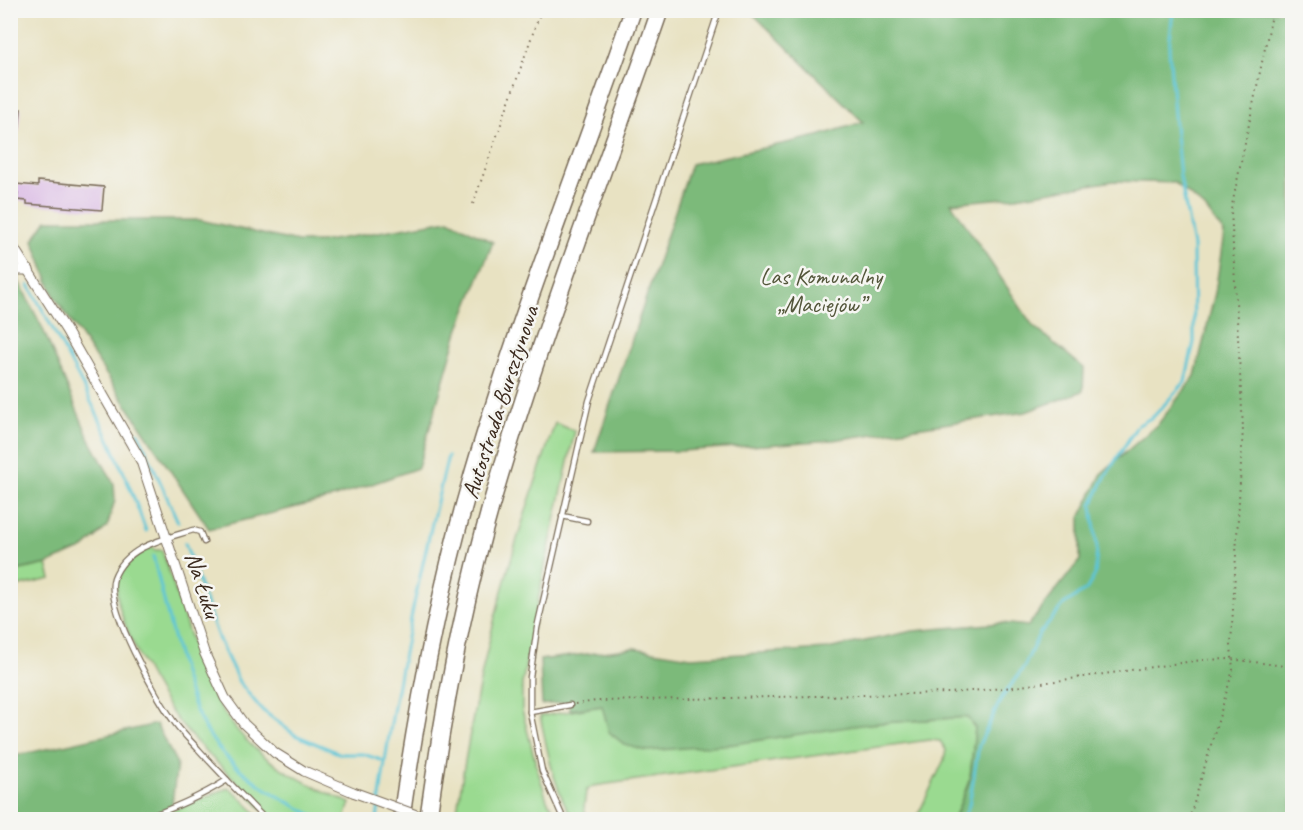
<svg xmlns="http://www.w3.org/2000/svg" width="1303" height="830" font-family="Caveat,sans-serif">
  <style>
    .green { fill: #9ada90; stroke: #6a8257; stroke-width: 1.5 }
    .forest { fill: #7bba7a; stroke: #5b724c; stroke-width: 1.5 }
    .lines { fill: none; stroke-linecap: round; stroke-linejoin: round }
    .stream { stroke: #5cc5d7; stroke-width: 3 }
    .building { fill: #d6b0e3 }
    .service-casing { stroke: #786a57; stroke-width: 7 }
    .minor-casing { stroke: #786a57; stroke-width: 11 }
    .motorway-casing { stroke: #786a57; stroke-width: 19 }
    .path { stroke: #786a57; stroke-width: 2; stroke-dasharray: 1.5 4.5; stroke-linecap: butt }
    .service { stroke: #fff; stroke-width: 4.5 }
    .minor { stroke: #fff; stroke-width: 9 }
    .motorway { stroke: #fff; stroke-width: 16 }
    .minor-bridge-casing { stroke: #786a57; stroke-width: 11; stroke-linecap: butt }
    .minor-bridge { stroke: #fff; stroke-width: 9 }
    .labels { text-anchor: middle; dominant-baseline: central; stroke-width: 5; stroke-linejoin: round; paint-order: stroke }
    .park-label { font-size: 24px; fill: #53563a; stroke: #f6f6f2 }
    .street-label { font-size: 24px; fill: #3b2a1e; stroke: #f6f6f2 }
  </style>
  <rect width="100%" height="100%" fill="#f6f6f2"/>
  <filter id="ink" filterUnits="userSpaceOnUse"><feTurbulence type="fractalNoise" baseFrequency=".0167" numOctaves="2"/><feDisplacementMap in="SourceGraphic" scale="12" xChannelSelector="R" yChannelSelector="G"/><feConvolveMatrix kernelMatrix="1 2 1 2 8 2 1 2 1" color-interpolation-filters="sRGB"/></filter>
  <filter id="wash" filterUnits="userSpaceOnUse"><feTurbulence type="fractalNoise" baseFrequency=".008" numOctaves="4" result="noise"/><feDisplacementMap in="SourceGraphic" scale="24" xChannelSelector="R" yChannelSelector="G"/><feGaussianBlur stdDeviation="1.35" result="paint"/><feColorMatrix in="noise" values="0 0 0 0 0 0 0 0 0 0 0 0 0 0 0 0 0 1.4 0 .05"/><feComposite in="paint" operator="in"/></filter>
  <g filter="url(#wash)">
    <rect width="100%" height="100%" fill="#e8e2c2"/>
    <g class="green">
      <path d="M555,423l20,8 -31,139 -22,114v26l15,58 10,32 12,19h-77l3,-10 -15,1 -7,9 -7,-2c9,-59 19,-117 33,-175 17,-74 42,-147 66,-219z"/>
      <path d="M153,547l1,3h8l40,124c35,75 76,97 148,129l-5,16h-74c-12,-12 -23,-25 -34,-37 -20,-20 -41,-38 -58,-60 -20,-24 -66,-107 -62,-137 2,-19 19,-33 36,-38z"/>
      <path d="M47,564l4,15 -40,9 -1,-16z"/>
      <path d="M602,706l265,18 100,-7 8,11 -5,51 -16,40h-38l28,-59 2,-10 -6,-9 -11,-1 -336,46 -7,5 -2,17 3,11 -13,1c-21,-32 -26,-68 -34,-104z"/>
      <path d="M228,788l8,5 26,26 -92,1 1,-9z"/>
    </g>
    <g class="forest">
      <path d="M750,11h542v808h-338l16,-40 5,-51 -8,-11 -100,7 -133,20 -87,7 -22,-6 -16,-13 -7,-26 -32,4 -1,-8 -27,3 -2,-45 94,-12 57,9 136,-8 86,-18 88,-8 27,3 52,-66v-42l22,-45 57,-50 36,-47 20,-83 9,-60 -19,-25 -30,-25 -62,-2 -97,16 -65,6 82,123 51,42 -1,23 -57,21 -193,28 -151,11 -88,1 97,-288 127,-28 45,-14z"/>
      <path d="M47,220h153l98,22h22l129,-22 44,22 -35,89 -40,137 -89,31 -120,30 -155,-233 -21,-56z"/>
      <path d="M11,270h2l29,57 46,109 26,48 1,16 -8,27 -23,21 -37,16 -36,8z"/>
      <path d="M156,724l21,40 -7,55h-159l-1,-62z"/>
    </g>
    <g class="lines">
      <g class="stream">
        <path d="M29,285c44,81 87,158 117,246"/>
        <path d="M138,432l40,90"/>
        <path d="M185,543l34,97 20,42 23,28 33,25 46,19h22l21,7"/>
        <path d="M153,556c7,27 13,54 20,80 13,50 23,95 63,130 26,23 55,38 86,54"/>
        <path d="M377,820c15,-124 42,-244 71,-364"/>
        <path d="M963,820l6,-15 10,-60 22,-46 23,-32 15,-33 25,-30 22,-14 9,-15 2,-27 -5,-43 12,-26 33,-53 17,-10 31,-34 9,-40 -1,-96 -13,-70 -6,-62 -5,-66 4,-38"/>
      </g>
    </g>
    <g id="blocks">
      <g class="building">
        <path d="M10,108l11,1 -2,23 -9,-1z"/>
        <path d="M38,181l66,6 -2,23 -75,-6v-3l-10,-1 1,-7h-2v-9l22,2z"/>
      </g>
    </g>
  </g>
  <g filter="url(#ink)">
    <use href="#blocks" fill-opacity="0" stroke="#786a57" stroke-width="1.5"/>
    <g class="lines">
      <defs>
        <g id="service">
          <path d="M562,516l25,5"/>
          <path d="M204,542l-4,-10 -7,-2c-29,9 -67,16 -79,48 -10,28 43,121 61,145 7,10 16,18 24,27 22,24 44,47 67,70"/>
          <path d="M530,712l40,-7"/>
          <path d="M139,820c31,-10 61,-23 88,-40"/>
          <path d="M564,820l-22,-49 -12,-59v-35l7,-49 52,-227 130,-391"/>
        </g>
        <g id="minor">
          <path d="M10,242l56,88 75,131 63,191 21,46 19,26 31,29 29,18 49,21"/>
          <path d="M10,270h19"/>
        </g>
        <g id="motorway">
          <path d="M401,820c16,-111 36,-221 67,-329 46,-163 110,-321 165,-481"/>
          <path d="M428,820c15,-110 35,-218 66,-325 48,-164 110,-323 166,-485"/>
        </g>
      </defs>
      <use href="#service" class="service-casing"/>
      <use href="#minor" class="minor-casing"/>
      <use href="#motorway" class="motorway-casing"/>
      <g class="path">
        <path d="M473,204l68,-194"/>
        <path d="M575,704l22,-3 353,-8 64,-6 187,-27 30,-1 61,8"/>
        <path d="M1189,820l44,-150 -2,-25 12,-217 -12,-218 42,-200"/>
      </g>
      <use href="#service" class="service"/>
      <use href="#minor" class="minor"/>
      <use href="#motorway" class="motorway"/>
      <defs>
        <path id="minor-bridge" d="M353,792l77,28"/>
      </defs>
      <use href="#minor-bridge" class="minor-bridge-casing"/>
      <use href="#minor-bridge" class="minor-bridge"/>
    </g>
  </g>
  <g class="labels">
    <g class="park-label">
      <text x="821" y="276">Las Komunalny<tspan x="821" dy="28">„Maciejów”</tspan></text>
    </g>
    <g class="street-label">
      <text transform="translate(500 402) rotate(-72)">Autostrada Bursztynowa</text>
      <text transform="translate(203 585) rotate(72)">Na Łuku</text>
    </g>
  </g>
  <rect width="1303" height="830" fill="none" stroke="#f6f6f2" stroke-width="36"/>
</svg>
